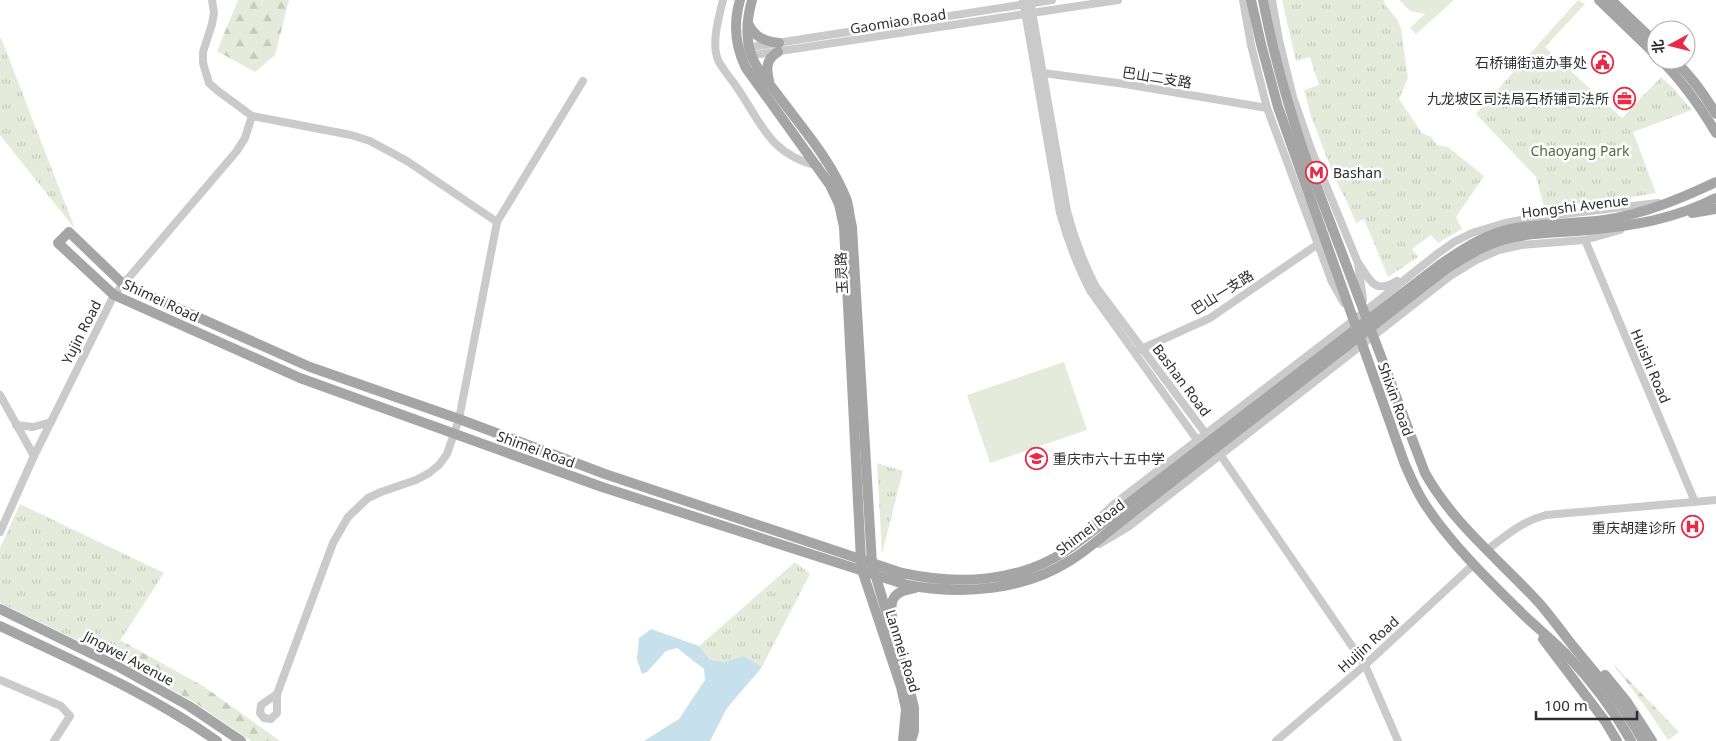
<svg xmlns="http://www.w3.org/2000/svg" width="1716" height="741" font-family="'Noto Sans','Noto Sans SC',sans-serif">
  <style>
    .grass { fill: url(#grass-tufts) }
    .forest { fill: url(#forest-firs) }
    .pitch { fill: #e5ebda }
    .water { fill: #c6e0ec }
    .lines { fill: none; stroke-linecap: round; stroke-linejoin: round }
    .minor { stroke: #cacaca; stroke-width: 8 }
    .major { stroke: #a5a5a5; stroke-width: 10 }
    .major-bridge { stroke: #a5a5a5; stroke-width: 10 }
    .labels { text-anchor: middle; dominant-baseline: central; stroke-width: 5; stroke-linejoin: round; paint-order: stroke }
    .street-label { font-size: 14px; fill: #2d2d2d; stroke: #fff }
    .poi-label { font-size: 14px; fill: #2d2d2d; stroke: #fff; text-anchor: end }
    .park-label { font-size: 14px; fill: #546a3a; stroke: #fff }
  </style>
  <defs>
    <pattern id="grass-tufts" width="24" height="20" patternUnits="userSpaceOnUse" patternTransform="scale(1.25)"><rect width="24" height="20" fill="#e5ebda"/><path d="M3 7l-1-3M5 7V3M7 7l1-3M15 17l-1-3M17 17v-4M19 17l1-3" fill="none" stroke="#c5cabb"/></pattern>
    <pattern id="forest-firs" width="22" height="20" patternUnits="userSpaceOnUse" patternTransform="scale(1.25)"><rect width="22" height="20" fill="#e5ebda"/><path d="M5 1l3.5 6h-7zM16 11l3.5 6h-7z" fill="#c5cabb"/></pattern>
  </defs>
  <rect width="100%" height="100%" fill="#fff"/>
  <g class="grass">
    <path d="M1282,0h102l1,5 12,14 4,9 7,50 -9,21 23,34 9,4 6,8 11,2 36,29 -28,41 6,12 -24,14 -7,-8 -19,14 6,8 -30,20 -24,-58 -8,4 -8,-19 -13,-25 -24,-63 -7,-26 15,-5 -9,-28 -14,4z"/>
    <path d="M1578,0l7,4 -40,43 77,71 39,-41 13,12 18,21 -59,22 23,61 -35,6 -77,8 -8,-30 -60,-63z"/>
    <path d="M0,38h1l74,191 -75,-94z"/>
    <path d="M877,463l26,8 -21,83z"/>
    <path d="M20,504l144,69 -54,83 -110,-53v-55z"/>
    <path d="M795,562l15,12 -48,93 -18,-11 -20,6 -14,-2 -11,-14z"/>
  </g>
  <g class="forest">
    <path d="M238,0h51l-14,55 -20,17 -38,-21z"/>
    <path d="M120,640l83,46 77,55h-29l-57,-39 -84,-46z"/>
    <path d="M1613,664l66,68 -11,8 -23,-34z"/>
  </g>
  <g class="pitch">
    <path d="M1399,0h55l-38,34 -6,-6 15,-14 -15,-3z"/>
    <path d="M1064,362l23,68 -97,33 -23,-68z"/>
  </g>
  <path class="water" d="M651,629l48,17 11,14 14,2 20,-6 18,11 -35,41 -17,33h-66l35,-22 26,-39 -1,-11 -27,-21 -11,3 -19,21 -5,2 -5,-15 2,-21z"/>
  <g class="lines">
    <g class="minor">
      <path d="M212,0l2,13 -2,11 -9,28v11l6,20 9,8 34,25 99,19 19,6 37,20 90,61"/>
      <path d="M723,0c-4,17 -12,43 -5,60 5,10 14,20 20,29 25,37 32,65 80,77"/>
      <path d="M1023,0l37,213c8,28 17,53 31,79l109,152"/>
      <path d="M1030,0l37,211c7,27 16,51 29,76l110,147 159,231 33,76"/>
      <path d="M1243,0l8,45 16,63 65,174 12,21"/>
      <path d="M1272,0l7,40 14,57 18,52 47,114 5,37"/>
      <path d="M745,48l307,-48"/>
      <path d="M747,56l371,-56"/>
      <path d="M1043,73l82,11 142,24"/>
      <path d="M1585,240l110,262"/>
      <path d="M1359,264c12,18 16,30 38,17"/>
      <path d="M1139,350l71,-32 108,-74"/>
      <path d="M0,395l34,61"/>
      <path d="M16,425l17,2 18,-5"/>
      <path d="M1087,530l26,-25 241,-185 83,-66 17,-12 18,-9 33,-10 26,-5 127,-15"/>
      <path d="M0,532l34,-76 80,-161 122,-143 9,-14 7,-22"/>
      <path d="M1099,544l29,-17 322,-251 26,-16 23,-10 22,-5 64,-5 35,-10"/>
      <path d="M1487,550c19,-15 36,-29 59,-35l170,-15"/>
      <path d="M0,680l61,26 9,10 -16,25"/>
      <path d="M277,694l56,-151 15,-26 20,-19 13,-6 35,-12 13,-7 10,-8 8,-11 12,-35 38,-197 86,-141"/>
      <path d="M277,694v19l-6,6 -7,-1 -4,-5 1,-8z"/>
      <path d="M1276,741l89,-76 109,-101"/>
    </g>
    <g class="major">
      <path d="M740,0c-7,24 -5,46 6,68l84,117 9,19 5,23 17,333 1,10 39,117 5,22 -3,32"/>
      <path d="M752,0c-5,18 -7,39 0,57 6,15 19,28 28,41 24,32 53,65 67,103 2,8 3,18 5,26l20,337 37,123 5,21v23l-3,10"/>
      <path d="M1251,0l10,44 17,63 126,355c5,12 10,23 16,34 25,43 73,89 108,123 12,11 25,22 37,34 25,26 48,56 66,88"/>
      <path d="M1263,0c10,53 24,102 41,153l121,320c29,52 76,88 115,131 12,14 22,28 33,42 25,30 51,60 70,95"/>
      <path d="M1599,0l57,55"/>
      <path d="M1611,0l45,43"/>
      <path d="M748,23c6,14 16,18 31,20"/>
      <path d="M1661,60c22,22 39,46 55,73"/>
      <path d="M1674,60c17,16 30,34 42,54"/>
      <path d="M769,81c-3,-13 -3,-22 9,-29"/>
      <path d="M1692,213l24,-4"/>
      <path d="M1441,264c23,-16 46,-31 75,-36 29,-5 59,-4 88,-8 40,-6 76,-21 112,-38"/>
      <path d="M1446,269c18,-11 36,-23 57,-29 27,-8 56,-7 84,-10 46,-4 88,-11 129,-32"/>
      <path d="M1116,513c-16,12 -32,25 -49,37 -48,33 -110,35 -165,23l-297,-99 -146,-55 -149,-52 -187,-83 -54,-52 -11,11 56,52 186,83 302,109 305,98c55,10 116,6 164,-25 18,-11 35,-27 52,-40"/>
      <path d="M0,609l117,57 72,40 52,35"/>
      <path d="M892,615c-3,-19 5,-24 23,-27"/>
      <path d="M0,626c74,35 150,68 217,115"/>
      <path d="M1543,639l62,82 12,20"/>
      <path d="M1605,675l22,27 25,39"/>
    </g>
    <g class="major-bridge">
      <path d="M1116,513l325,-249"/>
      <path d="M1123,520l323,-251"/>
    </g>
  </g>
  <defs>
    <symbol id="civic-ring" viewBox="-11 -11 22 22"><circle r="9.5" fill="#fff" stroke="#e92a47" stroke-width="1.5"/><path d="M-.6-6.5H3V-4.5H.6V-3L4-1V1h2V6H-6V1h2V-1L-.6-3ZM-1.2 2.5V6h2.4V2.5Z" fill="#e92a47"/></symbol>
    <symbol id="office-ring" viewBox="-11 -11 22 22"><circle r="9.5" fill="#fff" stroke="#e92a47" stroke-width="1.5"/><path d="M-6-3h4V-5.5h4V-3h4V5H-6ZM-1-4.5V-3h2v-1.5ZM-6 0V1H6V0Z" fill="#e92a47"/></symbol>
    <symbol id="metro-ring" viewBox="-11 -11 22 22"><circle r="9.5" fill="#fff" stroke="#e92a47" stroke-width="1.5"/><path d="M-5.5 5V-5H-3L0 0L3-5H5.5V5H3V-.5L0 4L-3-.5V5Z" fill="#e92a47"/></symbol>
    <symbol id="school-ring" viewBox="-11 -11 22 22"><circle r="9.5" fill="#fff" stroke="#e92a47" stroke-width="1.5"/><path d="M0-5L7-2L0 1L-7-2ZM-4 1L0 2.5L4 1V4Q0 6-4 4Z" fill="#e92a47"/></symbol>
    <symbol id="hospital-ring" viewBox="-11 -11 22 22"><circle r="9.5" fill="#fff" stroke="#e92a47" stroke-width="1.5"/><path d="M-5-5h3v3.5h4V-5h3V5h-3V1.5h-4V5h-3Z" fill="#e92a47"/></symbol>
  </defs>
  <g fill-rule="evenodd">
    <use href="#civic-ring" x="1590" y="50" width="25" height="25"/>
    <use href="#office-ring" x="1612" y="86" width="25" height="25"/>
    <use href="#metro-ring" x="1304" y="160" width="25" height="25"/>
    <use href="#school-ring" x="1024" y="446" width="25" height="25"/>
    <use href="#hospital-ring" x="1680" y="514" width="25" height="25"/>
  </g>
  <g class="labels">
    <g class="street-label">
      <text transform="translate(898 21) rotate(-9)">Gaomiao Road</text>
      <text transform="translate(1157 77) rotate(9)">巴山二支路</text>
      <text transform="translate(1575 206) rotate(-7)">Hongshi Avenue</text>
      <text transform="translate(841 273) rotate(-93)">玉灵路</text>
      <text transform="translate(1222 292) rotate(-32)">巴山一支路</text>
      <text transform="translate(161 300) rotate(25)">Shimei Road</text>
      <text transform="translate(81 332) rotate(-63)">Yujin Road</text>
      <text transform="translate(1651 366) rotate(67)">Huishi Road</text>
      <text transform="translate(1182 380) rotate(53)">Bashan Road</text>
      <text transform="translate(1396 399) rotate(70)">Shixin Road</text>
      <text transform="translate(536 449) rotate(20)">Shimei Road</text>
      <text transform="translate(1090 527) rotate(-37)">Shimei Road</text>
      <text transform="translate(1368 644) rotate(-42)">Huijin Road</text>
      <text transform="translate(903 651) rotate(73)">Lanmei Road</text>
      <text transform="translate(129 658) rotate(28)">Jingwei Avenue</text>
    </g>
    <g class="poi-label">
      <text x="1587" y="62">石桥铺街道办事处</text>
      <text x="1609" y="98">九龙坡区司法局石桥铺司法所</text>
      <text x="1333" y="172" text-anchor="start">Bashan</text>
      <text x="1053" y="458" text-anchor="start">重庆市六十五中学</text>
      <text x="1676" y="527">重庆胡建诊所</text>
    </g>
    <g class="park-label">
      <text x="1580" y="150">Chaoyang Park</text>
    </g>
  </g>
  <g transform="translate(1671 45) rotate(263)"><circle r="24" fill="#ffffff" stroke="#ababab"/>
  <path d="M0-4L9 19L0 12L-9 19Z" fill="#e92a47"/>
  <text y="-8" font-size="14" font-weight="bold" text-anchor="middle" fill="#2d2d2d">北</text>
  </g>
  <path d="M1536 711v8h101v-8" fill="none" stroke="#2d2d2d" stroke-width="2.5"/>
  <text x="1544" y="711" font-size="15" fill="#2d2d2d" stroke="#ffffff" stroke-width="4" paint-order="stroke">100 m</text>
</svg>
